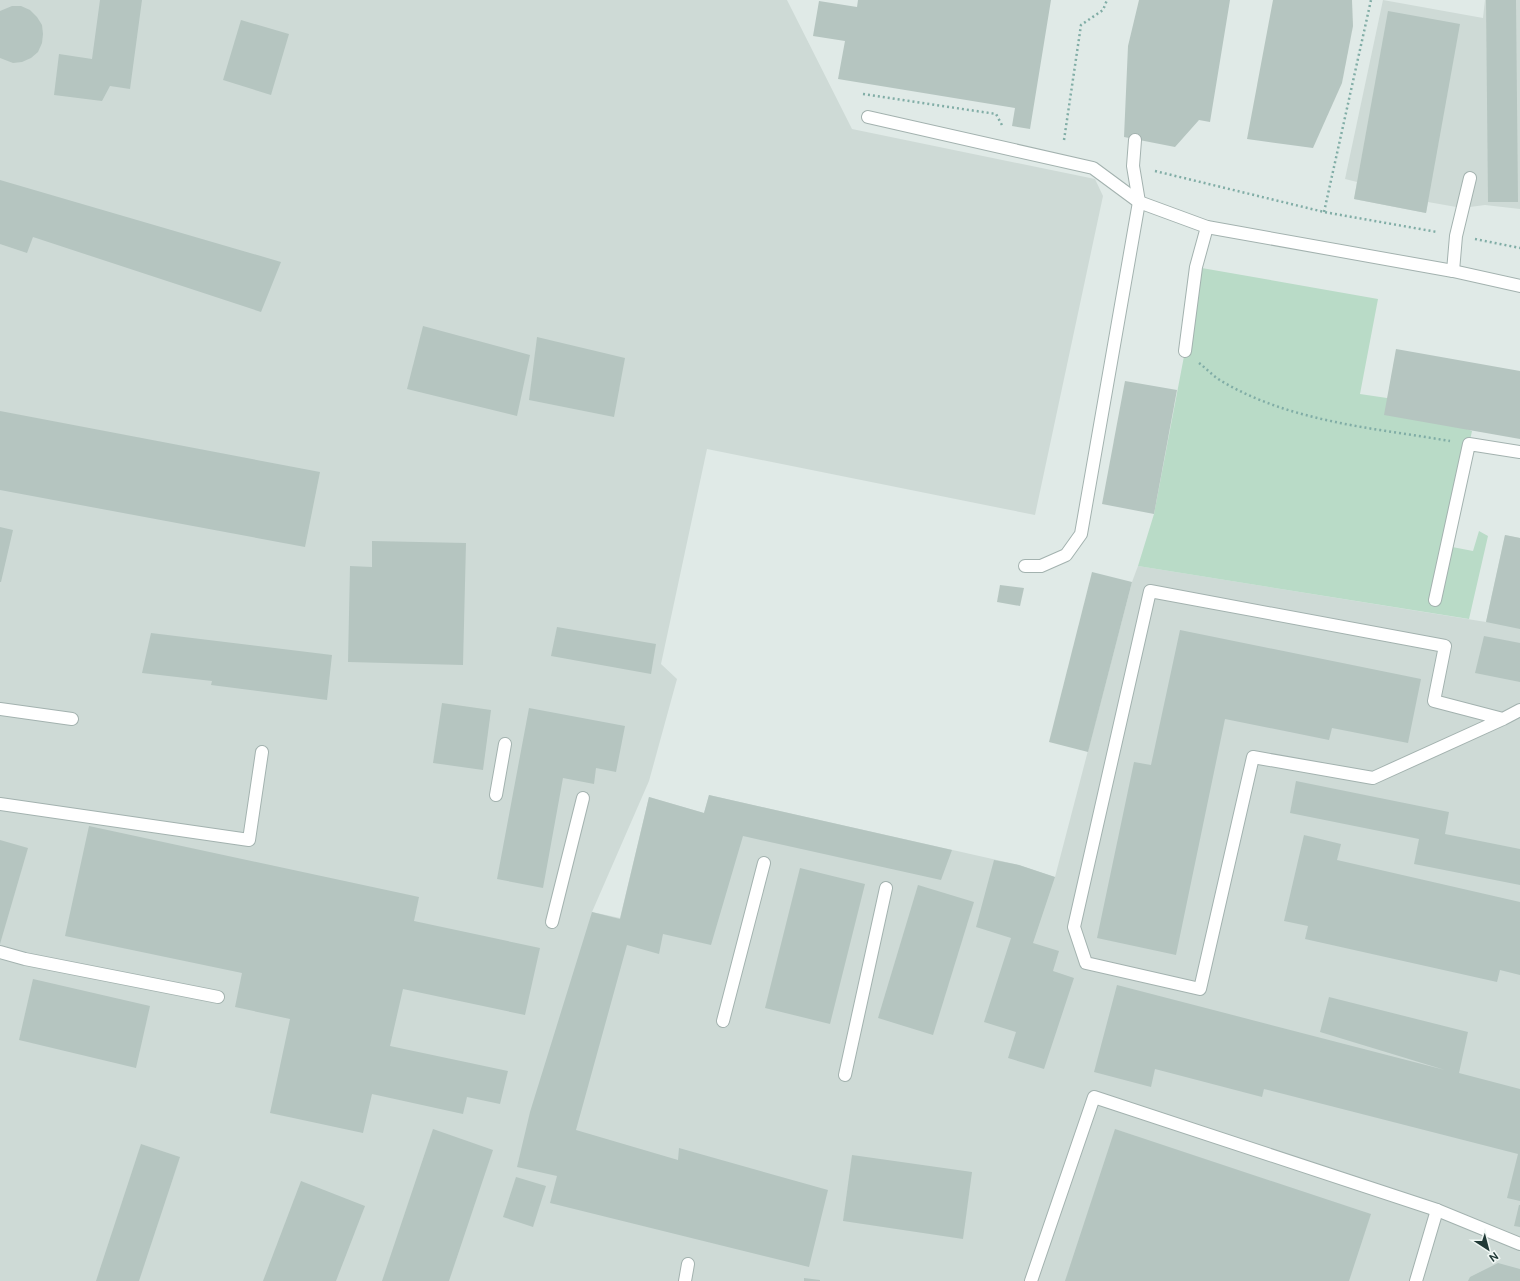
<svg xmlns="http://www.w3.org/2000/svg" width="1520" height="1281" font-family="'DM Sans',sans-serif">
  <style>
    .built { fill: #cedad6 }
    .green { fill: #b9dbc7 }
    .building { fill: #b5c5c0 }
    .lines { fill: none; stroke-linecap: round; stroke-linejoin: round }
    .lane-casing { stroke: #a3b2af; stroke-width: 14 }
    .path { stroke: #81ada6; stroke-width: 2.5; stroke-dasharray: 2 3; stroke-linecap: butt }
    .lane { stroke: #fff; stroke-width: 12 }
  </style>
  <rect width="100%" height="100%" fill="#e0eae7"/>
  <g class="built">
    <path d="M0,0h787l65,129 243,50 8,17 -68,319 -328,-66 -46,215 16,15 -28,102 -57,131 28,6 29,-121 55,16 5,-18 310,70 36,12 77,-295 6,-16 348,56 19,-87 15,3v743h-1520z"/>
    <path d="M1383,0l100,18 2,-18h35v209l-35,-4 -23,3 -34,-6 -2,11 -72,-14 3,-17 -12,-3z"/>
  </g>
  <path class="green" d="M1196,267l182,32 -18,95 27,4 85,33 -25,115 26,5 6,-20 9,5 -19,83 -331,-53 16,-52 31,-163z"/>
  <g class="building">
    <path d="M100,0h42l-12,89 -20,-3 -8,15 -48,-6 5,-41 33,5z"/>
    <path d="M858,0h193l-21,129 -18,-3 3,-18 -177,-29 7,-38 -32,-5 6,-35 38,6z"/>
    <path d="M1139,0h91l-20,122 -11,-2 -24,27 -51,-10 4,-91z"/>
    <path d="M1273,0h79l1,26 -11,57 -29,65 -66,-9z"/>
    <path d="M1486,0h30l2,202h-30z"/>
    <path d="M12,6h9l9,4 7,7 5,8 1,9 -1,9 -4,9 -7,6 -9,4 -9,1 -13,-5v-47z"/>
    <path d="M1388,11l72,13 -34,189 -72,-14z"/>
    <path d="M241,20l48,14 -18,61 -48,-15z"/>
    <path d="M0,180l281,82 -20,50 -228,-75 -6,16 -27,-9z"/>
    <path d="M423,326l107,29 -13,61 -110,-27z"/>
    <path d="M537,337l88,21 -11,59 -85,-17z"/>
    <path d="M1396,349l124,22v68l-136,-24z"/>
    <path d="M1125,381l52,9 -23,124 -52,-10z"/>
    <path d="M0,411l320,61 -15,75 -305,-57z"/>
    <path d="M0,527l13,3 -12,52h-1z"/>
    <path d="M1505,535l15,3v91l-34,-7z"/>
    <path d="M372,541l94,2 -3,122 -115,-3 2,-96 22,1z"/>
    <path d="M1092,572l40,10 -44,170 -39,-10z"/>
    <path d="M1000,585l24,3 -4,18 -23,-4z"/>
    <path d="M557,627l99,17 -5,30 -100,-18z"/>
    <path d="M1180,630l241,49 -13,64 -76,-15 -3,12 -104,-21 -49,236 -79,-17 37,-176 17,3z"/>
    <path d="M151,633l181,22 -5,45 -116,-15 1,-4 -70,-8z"/>
    <path d="M1484,636l36,7v39l-45,-9z"/>
    <path d="M442,703l49,7 -8,60 -50,-7z"/>
    <path d="M529,708l96,18 -9,46 -20,-4 -2,16 -31,-6 -20,110 -46,-9z"/>
    <path d="M1296,781l153,31 -4,22 75,15v36l-106,-21 5,-25 -129,-26z"/>
    <path d="M709,795l243,55 -11,30 -198,-44 -32,109 -48,-11 -4,20 -32,-9 -51,185 102,30 1,-12 149,42 -19,77 -259,-64 7,-27 -40,-9 13,-55 62,-200 28,7 29,-122 55,16z"/>
    <path d="M89,826l330,71 -5,24 126,27 -15,67 -122,-26 -13,57 118,25 -8,33 -33,-7 -4,17 -91,-20 -9,39 -93,-20 20,-94 -55,-12 7,-34 -177,-37z"/>
    <path d="M1304,835l37,9 -4,16 183,42v73l-20,-5 -3,12 -192,-43 3,-13 -24,-5z"/>
    <path d="M0,840l28,8 -28,96z"/>
    <path d="M994,860l25,5 36,12 -22,66 26,8 -6,20 21,7 -30,91 -36,-11 8,-26 -32,-10 27,-84 -35,-11z"/>
    <path d="M800,868l65,16 -35,140 -65,-16z"/>
    <path d="M918,885l56,17 -41,133 -55,-17z"/>
    <path d="M33,979l117,27 -14,62 -117,-28z"/>
    <path d="M1117,985l328,85 -125,-38 9,-35 139,35 -9,41 61,16v112l-13,-3 11,-44 -254,-65 -2,8 -107,-28 -4,18 -57,-15z"/>
    <path d="M433,1129l60,21 -44,131h-67z"/>
    <path d="M1115,1129l256,85 -22,67h-284z"/>
    <path d="M141,1144l39,13 -41,124h-43z"/>
    <path d="M852,1155l120,17 -9,67 -120,-18z"/>
    <path d="M516,1177l30,9 -13,41 -30,-10z"/>
    <path d="M301,1181l64,25 -29,75h-73z"/>
    <path d="M1519,1205h1v22l-6,-1z"/>
    <path d="M1498,1263l22,6v12h-52l2,-4z"/>
    <path d="M804,1278l16,2v1h-16z"/>
  </g>
  <g class="lines">
    <defs>
      <g id="lane">
        <path d="M868,117l225,51 46,34 68,25 246,44 67,15"/>
        <path d="M1453,271l3,-35 14,-58"/>
        <path d="M1185,351l11,-84 11,-40"/>
        <path d="M1025,566h16l25,-11 15,-21 58,-332 -6,-36 2,-26"/>
        <path d="M1435,600l34,-156 51,8"/>
        <path d="M0,709l72,10"/>
        <path d="M1503,719l-69,-18 11,-55 -295,-55 -76,336 12,36 114,26 53,-232 120,21 130,-59 17,-9"/>
        <path d="M496,795l9,-51"/>
        <path d="M0,804l249,36 13,-88"/>
        <path d="M552,922l31,-124"/>
        <path d="M0,952l25,7 193,38"/>
        <path d="M723,1021l41,-158"/>
        <path d="M845,1075l41,-187"/>
        <path d="M685,1281l3,-17"/>
        <path d="M1031,1281l63,-184 343,113 83,34"/>
        <path d="M1416,1281l21,-71"/>
      </g>
    </defs>
    <use href="#lane" class="lane-casing"/>
    <g class="path">
      <path d="M863,94l133,20 7,13"/>
      <path d="M1064,140l17,-115 22,-15 4,-10"/>
      <path d="M1155,171l169,41 113,20"/>
      <path d="M1324,212l47,-212"/>
      <path d="M1475,239l45,9"/>
      <path d="M1199,363c8,6 15,14 24,19 69,40 150,46 227,59"/>
    </g>
    <use href="#lane" class="lane"/>
  </g>
  <g transform="translate(1488 1249) rotate(144)" stroke="#f0f7f4" stroke-width="3" paint-order="stroke">
  <path d="M0-3L7 15L0 10L-7 15Z" fill="#213a37"/>
  <text y="-6" font-size="11" font-weight="bold" text-anchor="middle" fill="#213a37">N</text>
  </g>
</svg>
